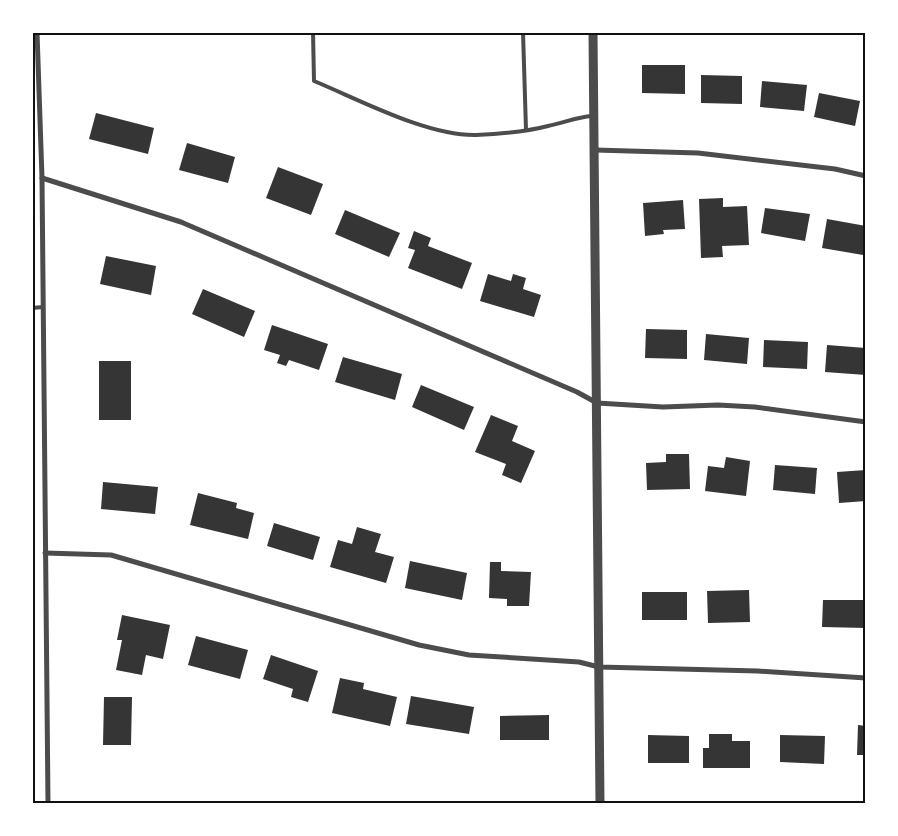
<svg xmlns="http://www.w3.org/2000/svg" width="898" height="836" font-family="'PT Sans',sans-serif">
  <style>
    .building { fill: #353535 }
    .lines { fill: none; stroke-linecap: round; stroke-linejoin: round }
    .service { stroke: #4c4c4c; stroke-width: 4 }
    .minor { stroke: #4c4c4c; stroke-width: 5 }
    .tertiary { stroke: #4c4c4c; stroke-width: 9 }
    .neatline { fill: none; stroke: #111; stroke-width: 2 }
  </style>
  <rect width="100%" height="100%" fill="#fff"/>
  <g class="building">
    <path d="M642,65h43v29l-43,-1z"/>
    <path d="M701,75l41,1v28l-41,-1z"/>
    <path d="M762,81l45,4 -3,26 -44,-4z"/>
    <path d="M819,93l41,8 -5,25 -41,-9z"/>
    <path d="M96,113l58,15 -6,26 -59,-15z"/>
    <path d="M187,143l48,14 -7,26 -49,-13z"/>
    <path d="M278,167l45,17 -12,31 -45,-17z"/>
    <path d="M723,198v9l24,-1 2,39 -27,1 1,11 -22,1 -2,-59z"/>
    <path d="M683,200l2,29 -22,1 1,4 -19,2 -2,-33z"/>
    <path d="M765,208l45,6 -5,27 -44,-8z"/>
    <path d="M345,210l55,23 -11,24 -54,-23z"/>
    <path d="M827,219l39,7 -3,29 -41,-7z"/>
    <path d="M414,231l17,7 -3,8 44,17 -10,26 -54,-21 7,-18 -7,-2z"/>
    <path d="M106,256l50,10 -5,29 -51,-11z"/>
    <path d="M488,274l23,7 2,-7 13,4 -3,11 18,6 -7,22 -54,-16z"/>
    <path d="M203,289l52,22 -11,26 -52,-23z"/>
    <path d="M272,325l56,19 -9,26 -30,-10 -3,6 -9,-3 3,-8 -16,-5z"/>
    <path d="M646,329l41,1v29l-42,-1z"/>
    <path d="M706,334l43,4 -2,26 -43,-4z"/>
    <path d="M764,340l44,2 -1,27 -44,-2z"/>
    <path d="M827,345l39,3v27l-41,-3z"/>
    <path d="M343,357l59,17 -7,26 -60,-18z"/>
    <rect x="99" y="361" width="32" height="59"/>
    <path d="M421,385l53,22 -10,23 -52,-23z"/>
    <path d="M491,415l27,11 -6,15 23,10 -14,32 -19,-8 4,-11 -31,-12z"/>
    <path d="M666,454h23l1,35 -43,1 -1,-27 20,-1z"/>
    <path d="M726,457l24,4 -4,35 -41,-5 3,-25 16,2z"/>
    <path d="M775,465l42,3 -2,26 -42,-4z"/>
    <path d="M866,470v31l-27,2 -2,-31z"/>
    <path d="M103,482l55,5 -3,27 -54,-5z"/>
    <path d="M198,493l39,10 -1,5 18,5 -6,26 -58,-14z"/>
    <path d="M274,523l46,14 -7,23 -46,-14z"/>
    <path d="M357,527l24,7 -6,18 19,5 -8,26 -56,-16 8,-27 14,4z"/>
    <path d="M410,561l57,12 -5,27 -57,-12z"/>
    <path d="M490,562h11v9l30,1 -2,34h-22v-7l-18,-1z"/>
    <path d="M749,590l1,32 -42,1 -1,-32z"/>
    <rect x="642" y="592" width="45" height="28"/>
    <path d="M823,600h43v28l-44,-1z"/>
    <path d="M122,615l48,10 -7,34 -17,-4 -4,20 -26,-5 6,-30h-5z"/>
    <path d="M196,636l52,14 -8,29 -52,-14z"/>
    <path d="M271,655l47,16 -10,31 -17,-5 2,-8 -30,-10z"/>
    <path d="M340,678l24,5 -1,6 34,8 -7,29 -58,-13z"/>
    <path d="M411,696l63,11 -5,27 -63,-10z"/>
    <path d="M104,697h28l-1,48h-28z"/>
    <path d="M549,715v25h-49v-24z"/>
    <path d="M858,725l8,1v29h-9z"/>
    <path d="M709,734h23v7h18v27h-47v-20h6z"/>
    <path d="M648,735l41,1v27h-41z"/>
    <path d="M780,735l45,1 -1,28 -44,-2z"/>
  </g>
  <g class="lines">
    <g class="service">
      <path d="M313,32l1,49c46,19 113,55 162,54 24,-1 49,-3 72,-9 16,-3 28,-9 44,-10"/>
      <path d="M523,32l3,98"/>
      <path d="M32,308l11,-1"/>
      <path d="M32,803l9,1"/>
    </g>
    <g class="minor">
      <path d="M37,32l5,146 6,626"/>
      <path d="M595,150l103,3 137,16 31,7"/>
      <path d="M42,178l139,44 396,170 20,11 66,4 55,-2 37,2 111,15"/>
      <path d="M45,553l66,2 308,90 50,10 110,7 20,5 159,4 108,7"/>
    </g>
    <path class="tertiary" d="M593,32l7,772"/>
  </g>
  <rect width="898" height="836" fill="none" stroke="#ffffff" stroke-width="68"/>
  <rect x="34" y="34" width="830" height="768" class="neatline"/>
</svg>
